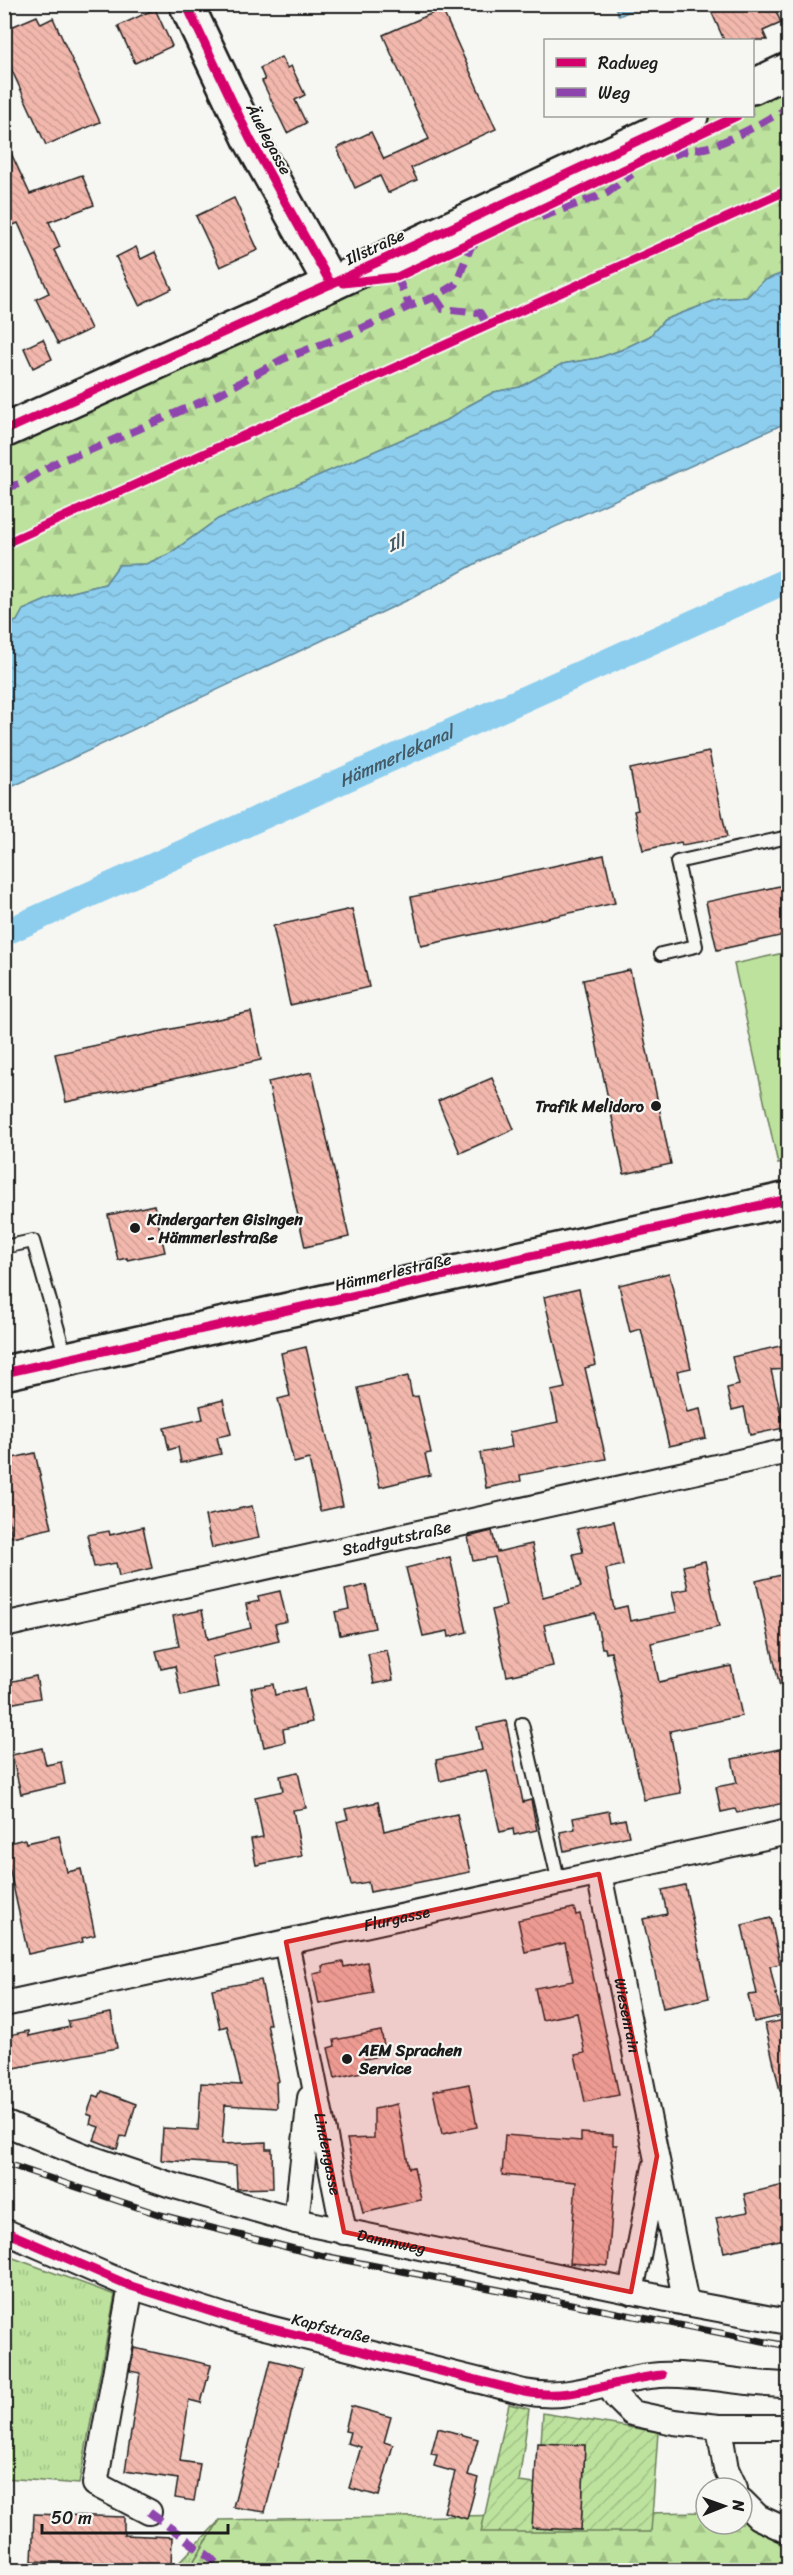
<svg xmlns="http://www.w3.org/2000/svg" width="793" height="2575" font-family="Sriracha,sans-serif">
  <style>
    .grass { fill: url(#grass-tufts); stroke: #6c7f5c; stroke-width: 1.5 }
    .forest { fill: url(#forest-firs); stroke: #6c7f5c; stroke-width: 1.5 }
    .park { fill: #bce29d; stroke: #6c7f5c; stroke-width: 1.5 }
    .garden { fill: url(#garden-furrows); stroke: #6c7f5c; stroke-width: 1.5 }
    .water { fill: url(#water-waves); stroke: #60879a; stroke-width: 1.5 }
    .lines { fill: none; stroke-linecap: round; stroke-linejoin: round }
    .canal { stroke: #8dceee; stroke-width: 26 }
    .building { fill: url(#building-back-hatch); stroke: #1c1c1c; stroke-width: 1.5 }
    .lane-casing { stroke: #1c1c1c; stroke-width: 16 }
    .street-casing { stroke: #1c1c1c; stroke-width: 28 }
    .secondary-casing { stroke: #1c1c1c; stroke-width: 38 }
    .lane { stroke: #f6f6f2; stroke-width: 12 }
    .street { stroke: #f6f6f2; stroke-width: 24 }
    .secondary { stroke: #f6f6f2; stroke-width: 33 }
    .rail-casing { stroke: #1c1c1c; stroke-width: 7 }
    .rail { stroke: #f6f6f2; stroke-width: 4.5; stroke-dasharray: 14; stroke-linecap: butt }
    .quiet { stroke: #8e44ad; stroke-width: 8; stroke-dasharray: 15 8; stroke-linecap: butt }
    .cycleway-casing { stroke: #f6f6f2; stroke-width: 13 }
    .cycleway { stroke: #d6006c; stroke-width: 9 }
    .marked { fill: #d62828; fill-opacity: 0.2; stroke: #d62828; stroke-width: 4.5; stroke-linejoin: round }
    .poi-dot { fill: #1c1c1c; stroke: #f6f6f2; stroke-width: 2 }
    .labels { text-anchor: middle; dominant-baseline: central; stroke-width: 4.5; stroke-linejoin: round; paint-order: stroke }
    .street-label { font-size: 16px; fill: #1c1c1c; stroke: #f6f6f2 }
    .poi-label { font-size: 16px; font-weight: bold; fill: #1c1c1c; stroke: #f6f6f2; text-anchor: start }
    .water-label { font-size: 18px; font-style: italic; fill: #445a66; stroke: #f6f6f2 }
  </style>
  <defs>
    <pattern id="grass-tufts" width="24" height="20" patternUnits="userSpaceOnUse" patternTransform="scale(1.5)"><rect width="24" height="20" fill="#bce29d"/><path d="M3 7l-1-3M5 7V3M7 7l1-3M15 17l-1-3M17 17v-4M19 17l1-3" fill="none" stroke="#a1c187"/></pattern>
    <pattern id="forest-firs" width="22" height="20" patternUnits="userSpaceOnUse" patternTransform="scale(1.5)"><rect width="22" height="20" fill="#bce29d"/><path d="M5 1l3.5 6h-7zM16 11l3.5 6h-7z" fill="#a1c187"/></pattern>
    <pattern id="garden-furrows" width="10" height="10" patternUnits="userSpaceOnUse" patternTransform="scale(1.5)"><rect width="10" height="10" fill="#bce29d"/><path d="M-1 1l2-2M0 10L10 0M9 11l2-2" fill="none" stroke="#a1c187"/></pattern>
    <pattern id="water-waves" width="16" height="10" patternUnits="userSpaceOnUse" patternTransform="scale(1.5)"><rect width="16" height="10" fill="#8dceee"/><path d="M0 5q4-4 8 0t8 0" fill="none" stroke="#79b0cc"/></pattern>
    <pattern id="building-back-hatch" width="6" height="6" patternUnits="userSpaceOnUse" patternTransform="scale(1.5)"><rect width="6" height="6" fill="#f3b8ad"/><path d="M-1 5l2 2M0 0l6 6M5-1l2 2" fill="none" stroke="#d09e94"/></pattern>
  </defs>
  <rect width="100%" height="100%" fill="#f6f6f2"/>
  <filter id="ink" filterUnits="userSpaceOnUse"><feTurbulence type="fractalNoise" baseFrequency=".0167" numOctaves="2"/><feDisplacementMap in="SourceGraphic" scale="12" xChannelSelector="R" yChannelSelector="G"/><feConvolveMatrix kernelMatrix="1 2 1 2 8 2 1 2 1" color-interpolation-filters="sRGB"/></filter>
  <g filter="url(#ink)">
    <g class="grass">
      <path d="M5,2255l110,40 -36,189 -74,-6z"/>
      <path d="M220,2520l-32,50h-16z"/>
    </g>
    <g class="forest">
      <path d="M788,70v201l-25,10 -16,16 -28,2 -55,21 -14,16 -29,14 -23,8 -36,6 -42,23 -26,5 -26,14 -19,13 -231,100 -49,35 -23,10 -27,1 -14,19 -52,13 -30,13 -6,11 -12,5 -1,-195 687,-315h61l1,-29z"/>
      <path d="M706,2512v12h36v-7l46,11v42h-600l32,-50z"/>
    </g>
    <path class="park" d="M788,952v210l-10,2 -44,-200z"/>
    <path class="garden" d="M509,2404l20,5 -10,73 16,2 15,45 31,1 4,-84 -44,-3 2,-30 115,19 -7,100h-170z"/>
    <g class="water">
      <path d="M614,5h19l2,4 -16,7z"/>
      <path d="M788,271v151l-302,136 -74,40 -407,192v-164l12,-5 6,-11 30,-13 52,-13 14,-19 27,-1 23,-10 49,-35 231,-100 19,-13 26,-14 26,-5 42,-23 36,-6 23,-8 29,-14 14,-16 55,-21 28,-2 16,-16z"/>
    </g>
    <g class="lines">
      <path class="canal" id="s1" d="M4,933l784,-353"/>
    </g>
    <g class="building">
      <path d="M708,4h65l8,19 -18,8 4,9h-43z"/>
      <path d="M155,9l17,37 -37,17 -17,-37z"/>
      <path d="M442,9l54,120 -85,39 6,12 -29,13 -8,-17 -25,12 -18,-40 34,-16 13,27 45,-20 -46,-104z"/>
      <path d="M37,16l4,8 12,-6 47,104 -54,23 -42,-92v-23z"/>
      <path d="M281,57l6,11 4,-2 14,29 -10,5 11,23 -19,10 -25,-52 3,-1 -5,-12z"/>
      <path d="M4,138l26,56 52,-19 12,30 -45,17 11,25 -6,3 37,79 -33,15 -22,-45 13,-6 -31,-70 -14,6z"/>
      <path d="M234,198l24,52 -38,17 -24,-51z"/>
      <path d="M136,247l5,12 14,-7 17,37 -33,16 -23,-48z"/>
      <path d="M43,339l9,20 -19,9 -9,-20z"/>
      <path d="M709,752l18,85 -45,8 -1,-3 -38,8 -9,-39 4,-1 -8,-41z"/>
      <path d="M604,855l11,48 -194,43 -10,-49z"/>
      <path d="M789,884v50l-72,16 -11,-48z"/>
      <path d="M352,909l17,78 -79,18 -17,-79z"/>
      <path d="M630,970l41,194 -47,10 -41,-194z"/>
      <path d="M251,1012l10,48 -195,42 -11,-48z"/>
      <path d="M312,1072l37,165 -44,10 -37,-165z"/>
      <path d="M492,1078l22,51 -54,24 -22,-52z"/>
      <path d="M154,1205l11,47 -38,8v-2l-9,2 -10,-45z"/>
      <path d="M669,1273l22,95 -14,3 10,41 13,-3 6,29 -37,8 -28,-117 -11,3 -11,-47z"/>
      <path d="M579,1289l17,76 -11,3 21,91 -86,16 1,6 -35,7 -6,-35 32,-6 -3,-15 49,-10 -7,-31 14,-3 -21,-91z"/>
      <path d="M789,1344v25l-18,1 13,58 -34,7 -6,-28 -12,3 -3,-11 -2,-11 12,-3 -7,-28z"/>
      <path d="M306,1347l37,159 -23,5 -11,-52 -15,4 -16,-64 12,-3 -9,-43z"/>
      <path d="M408,1376l4,21 6,-1 13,57 -6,1 5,21 -50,12 -22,-99z"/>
      <path d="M223,1400l8,34 -14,3 4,17 -40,9 -3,-16 -9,3 -5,-22 39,-9 -3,-13z"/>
      <path d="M35,1453l17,75 -40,9 -8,-33v-44z"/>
      <path d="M252,1506l7,32 -47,10 -7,-32z"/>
      <path d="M614,1521l9,44 -17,4 8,40 13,-3 3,15 47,-9 -5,-20 16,-3 -5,-23 22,-5 14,66 -68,16 8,39 72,-16 11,50 -72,15 11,62 -37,7 -33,-148 -5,1 -1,-5h-3l-7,-35 -51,12 9,41 -46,10 -15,-66 14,-4 -11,-49 -22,4 -5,-24 24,-6 5,21 35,-8 11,53 38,-10 -8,-33 10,-2 -6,-23z"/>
      <path d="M143,1527l9,41 -33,8 -3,-13 -22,4 -7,-32 22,-4 1,4z"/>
      <path d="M450,1557l17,75 -18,5 -1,-6 -25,5 -17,-68z"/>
      <path d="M789,1573v113l-9,1 -24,-106z"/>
      <path d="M366,1585l9,43 -35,7 -5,-23 14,-3 -4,-19z"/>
      <path d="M280,1591l7,30 -12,3 4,17 -67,16 6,31 -37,8 -6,-30 -14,3 -5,-18 23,-5 -6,-30 29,-6 6,29 43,-11 -5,-24 13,-3 -1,-5z"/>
      <path d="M387,1650l6,30 -19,4 -6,-30z"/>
      <path d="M36,1676l4,22 -36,7v-22z"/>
      <path d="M273,1684l2,11 29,-7 8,34 -29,7 2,13 -21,5 -13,-59z"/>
      <path d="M506,1721l17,81 8,-2 6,30 -23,5 -1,-6 -13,3 -14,-62 -46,11 -4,-21 46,-10 -5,-23z"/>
      <path d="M789,1747v55l-52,11 -2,-4 -14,3 -5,-25 21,-4 -5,-24z"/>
      <path d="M42,1748l4,17 15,-3 4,22 -44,10 -9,-39z"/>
      <path d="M298,1772l8,36 -13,2 9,46 -46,9 -5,-26 12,-2 -8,-40 28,-6 -3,-15z"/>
      <path d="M378,1802l6,29 73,-17 13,58 -100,20 -2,-10 -17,3 -14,-63 11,-3 -3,-10z"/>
      <path d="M609,1811l2,11 14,-3 4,17 -65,15 -4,-19 15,-3 -2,-11z"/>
      <path d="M59,1836l8,36 14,-3 14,66 -13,3 1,4 -55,12 -24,-110 21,-5 1,4z"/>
      <path d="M685,1885l24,113 -46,10 -20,-89 24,-5 -5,-24z"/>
      <path d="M574,1908l2,7 4,-1 39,181 -34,7 -10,-47 10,-2 -8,-40 -35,7 -7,-32 38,-7 -8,-38 -40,9 -7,-32z"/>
      <path d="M771,1918l9,46 -10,2 11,50 -27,6 -6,-27 9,-1 -15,-69z"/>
      <path d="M343,1962l1,5 23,-5 6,31 -54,11 -6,-30 10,-2 -1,-6z"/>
      <path d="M261,1980l9,44h-3l12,57 -3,1 1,26 -52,-3 -3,39 44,-2v7h6l1,39 -36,1 -1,-24 -75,-5 2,-32 35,2 3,-47 40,2 -14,-59 -7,2 -8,-39z"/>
      <path d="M111,2013l6,35 -113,22v-34l25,-5v5l41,-9 -2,-6z"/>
      <path d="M789,2019v72h-9l-15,-67z"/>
      <path d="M381,2031l5,24 -22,4 2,12 -31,7 -7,-30 7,-2 -1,-6z"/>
      <path d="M469,2084l8,43 -35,7 -9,-43z"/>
      <path d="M102,2091l34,13 -10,33 -5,-1 -4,13 -23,-9 5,-13 -9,-3 2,-8 -5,-2 7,-19 5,2z"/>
      <path d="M397,2104l12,64 5,-1 7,33 -58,13 -16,-74 27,-1v-29z"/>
      <path d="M581,2133l32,2v10h4l-9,121 -38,-3 6,-81 -74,-7 3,-40 76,6z"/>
      <path d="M789,2184v54l-65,14 -8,-34 32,-6 -4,-18z"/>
      <path d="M134,2348l77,17 -10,38 -12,-3 -9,61 20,3 -6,37 -19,-3 3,-19 -53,-8 15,-98 -10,-2z"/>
      <path d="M271,2360l32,8 -38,144 -32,-5z"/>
      <path d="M351,2406l40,11 -7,25 9,3 -14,51 -30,-8 12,-41 -14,-4 3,-11 -5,-1z"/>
      <path d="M438,2428l40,11 -10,36 10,3 -11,41 -23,-7 11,-40 -21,-6 3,-11 -6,-1z"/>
      <path d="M537,2443l48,2 -4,85 -49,-2z"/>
      <path d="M34,2514l90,3v18l48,2 -1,29 -69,-2v7h-24v-8l-46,-2z"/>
    </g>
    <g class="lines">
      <defs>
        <g id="lane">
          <path d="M661,954l35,-8 -19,-84 111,-25"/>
          <path d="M4,1247l29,-6 33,117"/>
          <path d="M522,1724l37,159"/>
        </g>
        <g id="street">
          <path id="s2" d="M4,1625l784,-174"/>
          <path id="s3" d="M599,1874l87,429"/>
          <path id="s4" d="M286,1942l58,290"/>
          <path id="s5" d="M4,2004l784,-172"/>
          <path id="s6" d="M4,2123l78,32 86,29 128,37 390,82 102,19"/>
          <path d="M296,2221l14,-123"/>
          <path d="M4,2231l127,55 106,34 287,72c53,10 85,-14 136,-17 42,-2 86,10 128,10"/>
          <path d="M131,2286l-36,198 54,28"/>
          <path d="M631,2292l24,-125"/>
          <path d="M608,2384l8,13 16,16 42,9 45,5h69"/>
          <path d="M719,2427l7,42 9,19"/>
          <path d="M742,2501l16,16 30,14"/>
        </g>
        <g id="secondary">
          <path d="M186,4l64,135 81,145"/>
          <path d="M752,87l36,-17"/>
          <path d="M4,431l327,-147 360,-168"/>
          <path d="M4,1373l784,-174"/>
        </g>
      </defs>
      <use href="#lane" class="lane-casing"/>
      <use href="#street" class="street-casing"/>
      <use href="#secondary" class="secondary-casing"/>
      <use href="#lane" class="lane"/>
      <use href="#street" class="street"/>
      <use href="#secondary" class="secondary"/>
      <defs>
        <path id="rail" d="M4,2163l157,52 153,39 474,92"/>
      </defs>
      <use href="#rail" class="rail-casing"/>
      <use href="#rail" class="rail"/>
      <g class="quiet">
        <path d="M673,155c14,-6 28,-5 42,-10 26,-10 50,-24 73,-37"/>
        <path d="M541,217l66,-24 25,-19"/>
        <path d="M397,277l13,29"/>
        <path d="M435,297l8,12 37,4 8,13"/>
        <path d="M4,488l16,-4 39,-23 31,-11 125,-54 68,-37 69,-26 58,-27 25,-9 21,-13 15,-38 6,-3"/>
        <path d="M149,2512l61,45 12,13"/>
      </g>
      <defs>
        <g id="cycleway">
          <path d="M186,4l64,135 81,145"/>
          <path d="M343,283l54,-6 340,-161"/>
          <path d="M4,431l327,-147 360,-168"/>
          <path d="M4,544l784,-354"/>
          <path d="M4,1373l784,-174"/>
          <path d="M4,2231l127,55 106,34 287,72c51,9 88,-12 138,-17"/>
        </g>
      </defs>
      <use href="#cycleway" class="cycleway-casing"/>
      <use href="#cycleway" class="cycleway"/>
    </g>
  </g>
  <path class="marked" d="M599,1874l58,282 -26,136 -287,-60 -58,-290z"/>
  <g class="poi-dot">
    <circle cx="656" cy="1106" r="6"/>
    <circle cx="135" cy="1228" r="6"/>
    <circle cx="347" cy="2059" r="6"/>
  </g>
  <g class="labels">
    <g class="street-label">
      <text transform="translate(269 139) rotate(62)">Äuelegasse</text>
      <text transform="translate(375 247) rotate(-25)">Illstraße</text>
      <text transform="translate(393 1272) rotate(-13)">Hämmerlestraße</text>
      <text stroke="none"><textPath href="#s2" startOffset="402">Stadtgutstraße</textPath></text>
      <text stroke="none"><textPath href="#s5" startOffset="402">Flurgasse</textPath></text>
      <text stroke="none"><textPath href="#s3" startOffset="144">Wiesenrain</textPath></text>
      <text stroke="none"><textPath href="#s4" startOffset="216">Lindengasse</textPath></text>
      <text stroke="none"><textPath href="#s6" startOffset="406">Dammweg</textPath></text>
      <text transform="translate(331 2328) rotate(14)">Kapfstraße</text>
    </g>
    <g class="poi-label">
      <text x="644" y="1106" text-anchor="end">Trafik Melidoro</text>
      <text x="147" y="1219">Kindergarten Gisingen<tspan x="147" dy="18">- Hämmerlestraße</tspan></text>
      <text x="359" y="2050">AEM Sprachen<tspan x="359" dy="18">Service</tspan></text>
    </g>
    <g class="water-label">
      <text transform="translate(396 543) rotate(-25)">Ill</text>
      <text stroke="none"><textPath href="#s1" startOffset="430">Hämmerlekanal</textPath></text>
    </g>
  </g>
  <rect width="793" height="2575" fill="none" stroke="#f6f6f2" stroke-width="24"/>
  <rect x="12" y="12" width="769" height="2551" fill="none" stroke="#1c1c1c" stroke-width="2" filter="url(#ink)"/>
  <rect x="544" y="39" width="210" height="78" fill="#f6f6f2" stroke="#9f9f9c" stroke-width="1.5"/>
  <rect x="556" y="58" width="30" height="9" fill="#d6006c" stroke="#9f9f9c" stroke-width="1.5"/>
  <text x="598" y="69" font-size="18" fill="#1c1c1c">Radweg</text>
  <rect x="556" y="88" width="30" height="9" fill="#8e44ad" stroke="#9f9f9c" stroke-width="1.5"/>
  <text x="598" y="99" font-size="18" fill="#1c1c1c">Weg</text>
  <g transform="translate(724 2506) rotate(89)"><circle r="28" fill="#f6f6f2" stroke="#9f9f9c" stroke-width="1.5"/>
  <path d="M0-4.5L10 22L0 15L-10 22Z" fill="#1c1c1c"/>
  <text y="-9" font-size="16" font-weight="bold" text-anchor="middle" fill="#1c1c1c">N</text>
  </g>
  <path d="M42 2524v9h186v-9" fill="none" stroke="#1c1c1c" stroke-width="3"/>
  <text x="51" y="2524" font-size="18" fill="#1c1c1c" stroke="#f6f6f2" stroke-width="4.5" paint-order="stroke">50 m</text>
</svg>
